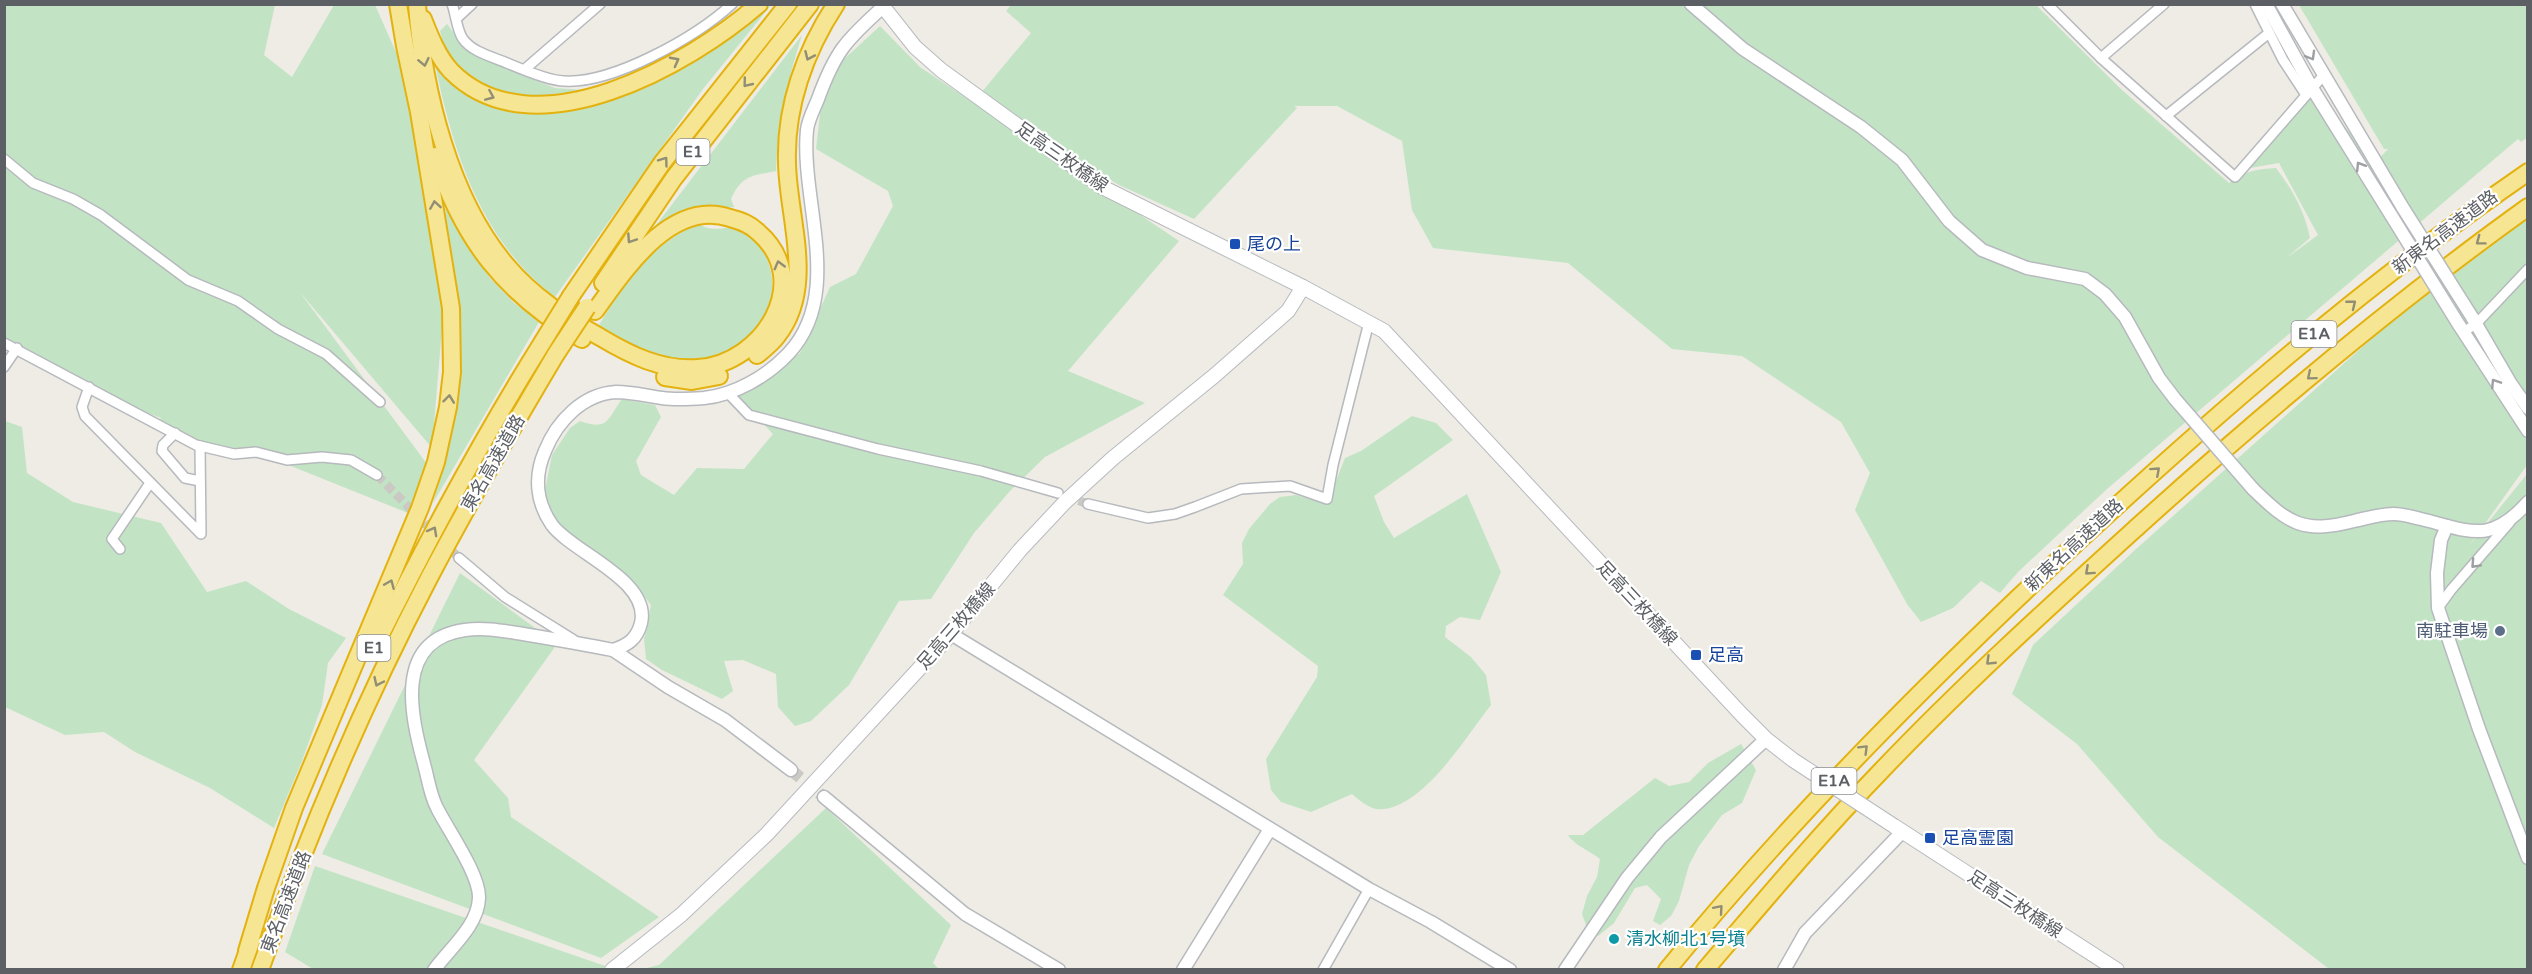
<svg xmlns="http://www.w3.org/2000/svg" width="2532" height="974" font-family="'Varela Round','Noto Sans JP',sans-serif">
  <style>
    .green { fill: #c2e4c5 }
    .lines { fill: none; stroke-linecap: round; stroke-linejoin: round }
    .minor-tunnel { stroke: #cac9c4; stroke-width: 9; stroke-dasharray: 9 4.5; stroke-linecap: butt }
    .tertiary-tunnel { stroke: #cac9c4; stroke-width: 12; stroke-dasharray: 12 6; stroke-linecap: butt }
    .minor-casing { stroke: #b6b9bd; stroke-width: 12 }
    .tertiary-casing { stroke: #b6b9bd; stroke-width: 15 }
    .secondary-casing { stroke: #b7babf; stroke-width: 16 }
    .motorway-casing { stroke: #e3b20f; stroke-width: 20 }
    .minor { stroke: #fff; stroke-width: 9 }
    .tertiary { stroke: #fff; stroke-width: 12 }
    .secondary { stroke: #fff; stroke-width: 14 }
    .motorway { stroke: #f6e593; stroke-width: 16 }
    .tertiary-bridge-casing { stroke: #b6b9bd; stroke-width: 15; stroke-linecap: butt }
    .secondary-bridge-casing { stroke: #b7babf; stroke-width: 16; stroke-linecap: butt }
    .motorway-bridge-casing { stroke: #e3b20f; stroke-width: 20; stroke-linecap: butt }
    .tertiary-bridge { stroke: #fff; stroke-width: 12 }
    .secondary-bridge { stroke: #fff; stroke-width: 14 }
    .motorway-bridge { stroke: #f6e593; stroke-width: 16 }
    .oneway { stroke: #928e74 }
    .oneway2 { stroke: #9d9fa2 }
    .transit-dot { fill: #1a4fb4; stroke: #fff; stroke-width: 2 }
    .service-dot { fill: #5c6f8a; stroke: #fff; stroke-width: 2 }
    .culture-dot { fill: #0f9aa8; stroke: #fff; stroke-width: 2 }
    .labels { text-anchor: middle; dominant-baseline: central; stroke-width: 4.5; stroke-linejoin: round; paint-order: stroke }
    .shield { fill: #fff; stroke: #8d8f92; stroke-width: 1.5 }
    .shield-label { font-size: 16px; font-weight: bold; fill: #5c5f64 }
    .street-label { font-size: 18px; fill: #5c5f64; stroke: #fff }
    .transit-label { font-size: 18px; fill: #164399; stroke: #fff; text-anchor: start }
    .service-label { font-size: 18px; fill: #4e5e75; stroke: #fff; text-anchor: end }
    .culture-label { font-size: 18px; fill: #0d838f; stroke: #fff; text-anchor: start }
  </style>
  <rect width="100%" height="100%" fill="#eeece4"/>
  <g class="green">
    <path d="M4,5h271l-11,50 28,22 42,-72h41l40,90 29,209 -12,144 -133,-157 128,173 -19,49 -152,-61c-41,2 -62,-10 -98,-28l3,-6 -55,-21 -101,-55z"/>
    <path d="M771,5l-68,84 -148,208c-74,-56 -102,-145 -120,-233l19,21 22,15 19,6 44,6 31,-4 100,-34 46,-27z"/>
    <path d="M1011,5h1025l86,85 107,93c14,-12 29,-14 47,-15 16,21 29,44 34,70l-25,21 33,-24 -39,-72 -35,6 68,-81 63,75 13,-14h-4l-85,-144h228v133l-6,4 -3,-3 -411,350 -89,83 -18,21 -19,-12 -28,27 -32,14 -14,-18 -52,-94 15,-37 -29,-51 -99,-66 -70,-7 -104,-86 -135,-15 -21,-38 -10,-69 -65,-35h-43l3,2 -103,111 -75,-34 -52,-31 -86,-61 50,-60 -25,-22z"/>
    <path d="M447,24l17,22 16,12 75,30 29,2 -53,9 -46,-10 -29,-23 -11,-16 -5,-19z"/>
    <path d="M880,26l40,41 259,174 -111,130 77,32 -100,54 -35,34 -36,42 -43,66 -32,2 -50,84 -38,36 -16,5 -17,-19 -2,-33 -33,-14 -19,1 9,30 -11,8 -60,-29 -16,-11 -2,-20 7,-34 -13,-17 -80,-62 -14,-31 8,-40 18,-27 10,-7c28,10 27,-1 42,-22l33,6 6,12 -25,44 5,14 33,20 23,-27 47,1 29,-35 -37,-39 64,-42 30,-66 26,-13 37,-68 -5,-15 -72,-42 5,-44 21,-44z"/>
    <path d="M802,35c-14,44 -25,89 -26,136 -24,5 -34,4 -45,28l3,8 -12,1 -20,-3 -52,28z"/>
    <path d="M445,208l45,70 24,25 25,19 -106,181c21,-64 28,-128 25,-195 -1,-33 -9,-67 -13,-100z"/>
    <path d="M2527,220v245l-58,81 58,-72v495h-198l-171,-132 -81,-93 -65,-50 21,-49 102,-95 252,-225 73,-60z"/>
    <path d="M699,224c15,10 26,0 40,6 8,3 16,11 21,17 6,6 9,17 11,25 9,49 -37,89 -83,89 -34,-1 -62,-18 -89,-36 28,-45 50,-80 100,-101z"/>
    <path d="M1412,416l24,7 17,17 -79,56 10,26 10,16 73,-44 34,78 -21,48 -20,-3 -14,9 -1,11 26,20 15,18 5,30c-24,30 -71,109 -115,104 -9,-2 -18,-10 -24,-15l-41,18 -30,-10 -10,-12 -5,-31 51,-82 1,-11 -95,-71 20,-31 -1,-21 7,-14 21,-25 10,-7 16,-2 31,9 18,-46 16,-7z"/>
    <path d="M5,421l17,6 5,46 46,29 88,21 46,69 39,-11 43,28 57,29 -18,25 -6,42 -20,56 -28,67 -64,-40 -75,-36 -31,-20 -39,3 -60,-28z"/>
    <path d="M460,573l97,71 -83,116 34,38 3,19 148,100 -58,41 -279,-104z"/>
    <path d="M1741,744l15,26 -14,33 -20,12 -23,31 -10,19 -10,36 -8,15 -11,9 -7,-4 8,-22 -14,-14 -12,3 -21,35 -16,13 -10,-6 -6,-16 5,-18 10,-19 3,-18c-10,-8 -26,-14 -32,-24h15l72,-57 14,8 20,-4 19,-19z"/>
    <path d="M826,808l125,117 -18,38 6,6h-296l16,-4z"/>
    <path d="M315,866l299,103h-301l-28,-17z"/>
  </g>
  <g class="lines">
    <g class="minor-tunnel">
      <path d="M377,475l82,83"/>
      <path d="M1066,496l22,8"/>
    </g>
    <path class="tertiary-tunnel" d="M791,770l33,27"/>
    <defs>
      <g id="minor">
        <path d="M452,4c4,11 5,27 11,35 9,13 30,18 44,24 14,6 42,18 57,18 49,3 132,-44 168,-77"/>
        <path d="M2047,4l55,55 133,118 88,-101"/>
        <path d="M2255,4l28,56 23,35"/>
        <path d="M457,18l15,-14"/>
        <path d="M2101,58l63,-54"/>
        <path d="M525,69l75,-65"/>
        <path d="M2166,116l103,-83"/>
        <path d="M4,159l29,24 40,16 28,16 87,65 50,21 40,28 48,25 54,48"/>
        <path d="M2463,332l13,-8 52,-55"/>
        <path d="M4,343l192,102 38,9 22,-2 31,8 35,-3 29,3 26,15"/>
        <path d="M4,367l13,-19"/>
        <path d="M89,387l-7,20 3,9 116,118 -1,-88"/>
        <path d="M728,393l21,22 129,34 103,22 77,22"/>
        <path d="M175,433l-12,12 -1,6 23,27 15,3"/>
        <path d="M1088,504l60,14 27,-4 20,-7 46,-18 49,-3 37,13 6,-34 36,-143"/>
        <path d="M120,549l-8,-10 38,-56"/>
        <path d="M459,558l46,39 69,43"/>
        <path d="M2438,608l13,-18 59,-68"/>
        <path d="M1323,970l46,-81"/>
      </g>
      <g id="tertiary">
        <path d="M1691,4l52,45 118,78 41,33 47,61 33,29 45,18 58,11 20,15 20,23 34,61 16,21"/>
        <path d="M2266,4l46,84 79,127"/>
        <path d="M2282,4l121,204"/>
        <path d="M2472,317l39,67 17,24"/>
        <path d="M2459,325l69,106"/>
        <path d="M2253,489c36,35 50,45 101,32 14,-3 26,-7 40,-7 9,0 18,3 27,5 49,12 69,26 107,-17"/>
        <path d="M2447,526l-6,14 -4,33 1,35 41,121 49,129"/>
        <path d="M951,634l418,255 62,33 79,48"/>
        <path d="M613,650l55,37 57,33 66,50"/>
        <path d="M824,797l141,117 94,56"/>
        <path d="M434,970c16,-22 44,-44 45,-72 1,-23 -31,-68 -42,-90 -7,-13 -9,-30 -13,-44 -13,-48 -31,-124 41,-134 19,-3 39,1 58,4 30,5 60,10 90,16 15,-5 24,-11 28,-27 10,-43 -68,-70 -89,-98 -16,-23 -18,-49 -7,-74 12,-30 38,-57 71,-59 16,0 31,4 46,6 14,2 28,1 42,0 31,-3 63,-22 84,-44 57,-60 12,-153 19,-224 1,-10 7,-21 11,-31 17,-47 28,-59 65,-92"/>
        <path d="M1183,970l87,-141"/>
        <path d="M1565,970l62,-92 34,-41 105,-98"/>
        <path d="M1784,970l21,-37 97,-101"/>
      </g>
      <g id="secondary">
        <path d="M881,4l34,43 26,23 161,117 201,100 81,44 358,384 24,24 27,21"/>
        <path d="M1894,826l223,144"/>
        <path d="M612,970l69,-55 86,-81 184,-200 69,-84 45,-48 48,-44 101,-82 74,-65 15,-24"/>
      </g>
      <g id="motorway">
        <path d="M417,4c6,86 33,196 90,262 25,30 59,52 93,71 30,18 62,34 98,31 65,-4 117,-87 60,-136 -8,-8 -17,-11 -28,-14 -59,-20 -106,53 -135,93"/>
        <path d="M423,19c7,18 15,38 28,52 82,83 238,-6 308,-67"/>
        <path d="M435,156c29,85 69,137 147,183"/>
        <path d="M603,283l71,-105 136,-174"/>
        <path d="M571,296l91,-133 126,-159"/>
        <path d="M757,355c7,-6 15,-12 20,-19 39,-49 11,-117 10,-173 -2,-56 18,-112 49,-159"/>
        <path d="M665,377l27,4 27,-5"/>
        <path d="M373,650c52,-105 107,-208 169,-307"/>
        <path d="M247,951l19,-63 28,-80 126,-300 16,-46 12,-55 4,-35 -1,-64 -32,-196 -14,-66 -7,-42"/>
        <path d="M241,970l10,-28"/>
        <path d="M260,970c47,-134 103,-266 169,-392 40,-76 83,-150 127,-224"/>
        <path d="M1667,970c128,-156 270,-298 418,-435 140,-129 286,-255 443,-363"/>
        <path d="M1705,970c58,-68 115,-136 176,-199 81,-85 167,-163 254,-242 125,-113 255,-223 393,-322"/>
      </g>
    </defs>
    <use href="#minor" class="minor-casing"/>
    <use href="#tertiary" class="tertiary-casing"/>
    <use href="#secondary" class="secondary-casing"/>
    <use href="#motorway" class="motorway-casing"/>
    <use href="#minor" class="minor"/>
    <use href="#tertiary" class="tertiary"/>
    <use href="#secondary" class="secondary"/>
    <use href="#motorway" class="motorway"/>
    <defs>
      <g id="tertiary-bridge">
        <path d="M2403,208l69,109"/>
        <path d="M2391,215l68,110"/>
        <path d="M2175,399l78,90"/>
      </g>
      <path id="secondary-bridge" d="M1793,760l101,66"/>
      <g id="motorway-bridge">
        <path d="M542,343l29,-47"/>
        <path d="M556,354l31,-47"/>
      </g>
    </defs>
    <use href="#tertiary-bridge" class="tertiary-bridge-casing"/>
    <use href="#secondary-bridge" class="secondary-bridge-casing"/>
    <use href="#motorway-bridge" class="motorway-bridge-casing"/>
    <use href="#tertiary-bridge" class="tertiary-bridge"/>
    <use href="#secondary-bridge" class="secondary-bridge"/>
    <use href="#motorway-bridge" class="motorway-bridge"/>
  </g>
  <defs><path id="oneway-chevron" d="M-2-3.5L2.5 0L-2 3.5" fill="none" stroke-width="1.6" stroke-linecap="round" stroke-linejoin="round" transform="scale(1.5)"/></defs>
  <g class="oneway">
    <use href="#oneway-chevron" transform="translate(809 56) rotate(114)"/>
    <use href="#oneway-chevron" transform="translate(675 61) rotate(-28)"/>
    <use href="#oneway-chevron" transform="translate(424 62) rotate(78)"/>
    <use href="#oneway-chevron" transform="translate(747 83) rotate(129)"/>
    <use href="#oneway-chevron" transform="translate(490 96) rotate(23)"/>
    <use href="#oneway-chevron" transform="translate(664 161) rotate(-54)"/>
    <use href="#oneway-chevron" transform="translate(435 205) rotate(-99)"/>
    <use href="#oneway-chevron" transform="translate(631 239) rotate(124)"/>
    <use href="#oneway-chevron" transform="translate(2480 241) rotate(143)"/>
    <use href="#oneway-chevron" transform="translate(779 265) rotate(-105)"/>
    <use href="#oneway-chevron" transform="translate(2352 304) rotate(-39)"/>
    <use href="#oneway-chevron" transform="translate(2311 376) rotate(140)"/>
    <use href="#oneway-chevron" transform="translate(449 399) rotate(-83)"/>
    <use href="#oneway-chevron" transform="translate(2156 471) rotate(-42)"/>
    <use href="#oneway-chevron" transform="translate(433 531) rotate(-61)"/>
    <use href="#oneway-chevron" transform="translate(2089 571) rotate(138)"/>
    <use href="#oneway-chevron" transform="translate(390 584) rotate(-67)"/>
    <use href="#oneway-chevron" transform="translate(1990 661) rotate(136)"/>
    <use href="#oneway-chevron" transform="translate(378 682) rotate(115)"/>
    <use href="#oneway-chevron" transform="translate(1864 749) rotate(-45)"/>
    <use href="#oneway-chevron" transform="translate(1719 909) rotate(-49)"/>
  </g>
  <g class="oneway2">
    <use href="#oneway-chevron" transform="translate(2311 56) rotate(60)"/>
    <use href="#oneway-chevron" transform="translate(2360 166) rotate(-122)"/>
    <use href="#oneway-chevron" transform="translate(2495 383) rotate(-123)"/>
    <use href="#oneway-chevron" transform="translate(2475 564) rotate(133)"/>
  </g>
  <g class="transit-dot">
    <rect x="1229" y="238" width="12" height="12" rx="3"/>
    <rect x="1690" y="649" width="12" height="12" rx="3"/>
    <rect x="1924" y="832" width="12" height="12" rx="3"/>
  </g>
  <circle class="service-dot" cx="2500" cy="631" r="6"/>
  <circle class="culture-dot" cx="1614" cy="939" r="6"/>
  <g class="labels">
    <g class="shield">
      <rect x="676.5" y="139" width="33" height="26" rx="4.5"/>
      <rect x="2291.5" y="321" width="45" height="26" rx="4.5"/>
      <rect x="357.5" y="635" width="33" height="26" rx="4.5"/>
      <rect x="1811.5" y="768" width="45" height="26" rx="4.5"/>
    </g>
    <g class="shield-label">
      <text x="693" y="152">E1</text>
      <text x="2314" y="334">E1A</text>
      <text x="374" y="648">E1</text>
      <text x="1834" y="781">E1A</text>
    </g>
    <g class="street-label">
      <text transform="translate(1062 157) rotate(35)">足高三枚橋線</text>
      <text transform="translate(2445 232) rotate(-37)">新東名高速道路</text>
      <text transform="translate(493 463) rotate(-60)">東名高速道路</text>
      <text transform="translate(2074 545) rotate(-43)">新東名高速道路</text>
      <text transform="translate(1637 603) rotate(47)">足高三枚橋線</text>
      <text transform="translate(956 626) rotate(-49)">足高三枚橋線</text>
      <text transform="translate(286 902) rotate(-69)">東名高速道路</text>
      <text transform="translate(2015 904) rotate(33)">足高三枚橋線</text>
    </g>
    <g class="transit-label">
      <text x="1247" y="244">尾の上</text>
      <text x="1708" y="655">足高</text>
      <text x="1942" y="838">足高霊園</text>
    </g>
    <g class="service-label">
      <text x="2488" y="631">南駐車場</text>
    </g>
    <g class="culture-label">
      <text x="1626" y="939">清水柳北1号墳</text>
    </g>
  </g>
  <rect width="2532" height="974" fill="none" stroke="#5c5f64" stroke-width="12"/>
</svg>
